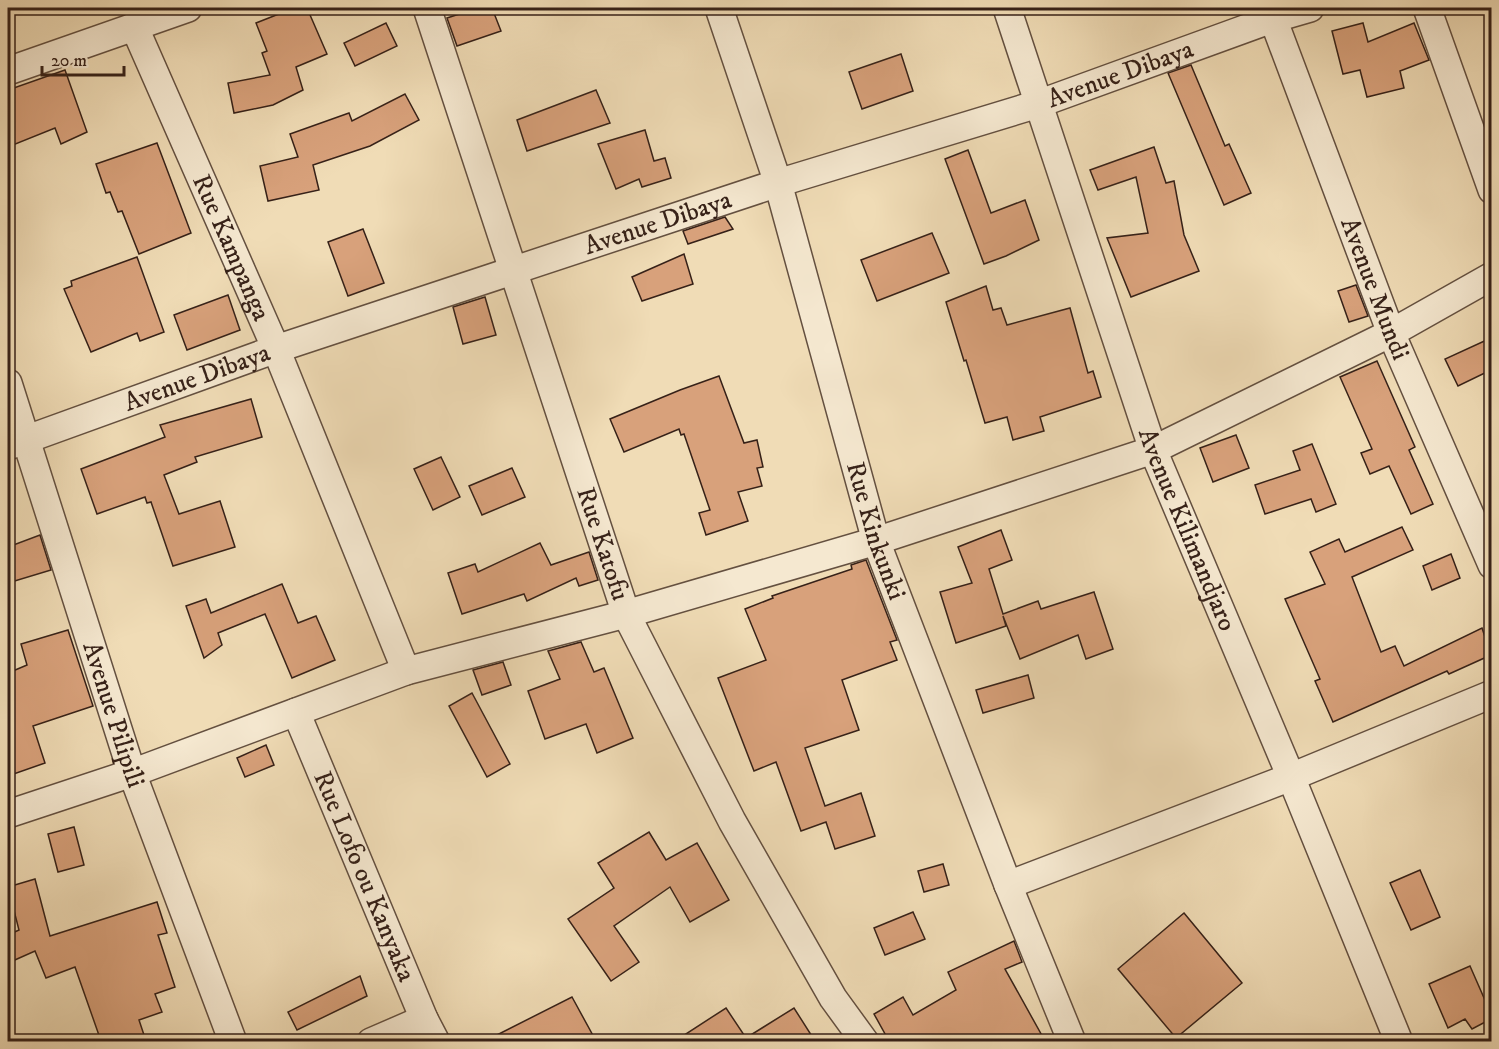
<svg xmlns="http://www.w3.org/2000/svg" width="1499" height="1049" font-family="'IM FELL DW Pica',serif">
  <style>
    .building { fill: #d8a17b; stroke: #362118; stroke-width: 1.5 }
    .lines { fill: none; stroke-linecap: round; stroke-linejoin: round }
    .minor-casing { stroke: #645040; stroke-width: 30 }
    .minor { stroke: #f5e8d0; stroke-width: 27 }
    .labels { text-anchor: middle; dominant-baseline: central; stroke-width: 5; stroke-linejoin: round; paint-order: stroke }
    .street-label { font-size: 26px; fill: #362118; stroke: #f5e8d0 }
  </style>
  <rect width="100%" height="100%" fill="#f0dcb6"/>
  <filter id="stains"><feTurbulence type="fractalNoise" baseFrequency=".00333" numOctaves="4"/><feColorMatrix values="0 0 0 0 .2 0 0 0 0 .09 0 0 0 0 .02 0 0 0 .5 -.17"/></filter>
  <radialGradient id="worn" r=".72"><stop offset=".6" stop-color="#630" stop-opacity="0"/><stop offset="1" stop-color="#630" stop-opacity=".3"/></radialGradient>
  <g class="building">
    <path d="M294,8h13l20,46 -31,13 7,23 -30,15 -39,8 -6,-30 42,-8 -8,-22 5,-2 -11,-28z"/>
    <path d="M478,8h14l9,23 -44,15 -10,-28z"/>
    <path d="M386,23l11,23 -42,20 -11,-23z"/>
    <path d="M1363,23l5,19 46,-19 15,37 -29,11 4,17 -37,9 -7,-27 -17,4 -11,-43z"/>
    <path d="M901,54l12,37 -51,18 -13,-37z"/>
    <path d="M1191,65l34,81 4,-2 22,49 -27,12 -56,-132z"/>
    <path d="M65,70l22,62 -26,12 -6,-16 -47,19v-57z"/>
    <path d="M596,90l14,33 -83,28 -10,-31z"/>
    <path d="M405,94l14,26 -49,26 -57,19 6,25 -51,11 -8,-35 38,-9 -8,-23 59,-21 3,8z"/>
    <path d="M645,130l9,31 11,-3 6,20 -29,9 -3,-8 -23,10 -18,-45z"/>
    <path d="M157,143l34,90 -52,21 -17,-43 -4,1 -8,-20 -4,1 -10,-29z"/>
    <path d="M1154,147l12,36 8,-2 10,54 15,36 -68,26 -24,-59 41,-5 -12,-56 -38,13 -8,-20z"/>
    <path d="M968,150l23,63 34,-13 14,40 -33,16 -22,8 -39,-105z"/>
    <path d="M725,217l8,12 -45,15 -5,-13z"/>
    <path d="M363,229l21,54 -36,13 -20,-54z"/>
    <path d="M932,233l17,40 -72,28 -16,-41z"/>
    <path d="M684,254l9,30 -51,17 -10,-24z"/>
    <path d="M137,257l27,75 -24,9 -3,-8 -46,19 -27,-63 8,-3 -1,-5z"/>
    <path d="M1356,285l12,31 -19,6 -11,-31z"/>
    <path d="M986,286l7,24 8,-2 6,17 63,-17 18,65 5,-2 8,26 -61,20 4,14 -31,9 -6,-23 -22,6 -19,-63 -2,1 -18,-59z"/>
    <path d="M228,295l12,35 -53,20 -13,-35z"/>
    <path d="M485,297l11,38 -33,9 -10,-37z"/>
    <path d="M1491,338v32l-33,16 -13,-27z"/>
    <path d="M1377,361l38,86 -6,3 24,54 -22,10 -22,-48 -19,8 -9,-21 11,-4 -32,-72z"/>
    <path d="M719,376l25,67 13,-3 6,27 -6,1 5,18 -24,6 10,29 -42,14 -7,-22 11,-3 -26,-76 -3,1 -2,-6 -55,23 -14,-33 70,-29z"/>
    <path d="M251,399l11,38 -67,20 2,5 -33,13 15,39 41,-13 15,46 -62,19 -22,-64 -4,1 -2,-6 -48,17 -16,-45 84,-32 -5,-12z"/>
    <path d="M1236,435l13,33 -36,14 -13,-34z"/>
    <path d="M1312,444l24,60 -20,8 -5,-13 -46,15 -10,-29 45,-15 -7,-19z"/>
    <path d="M441,457l19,40 -27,13 -19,-41z"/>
    <path d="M512,468l13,29 -43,18 -13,-29z"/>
    <path d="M1402,527l11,23 -61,27 29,75 14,-6 9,20 78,-38 9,27 -42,19 -2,-3 -114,51 -18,-41 5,-2 -35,-80 40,-15 -15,-32 29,-13 6,13z"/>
    <path d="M1001,530l11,30 -23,9 14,45 35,-13 3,8 53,-17 19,57 -27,10 -8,-24 -58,24 -17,-43 3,10 -50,17 -16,-51 32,-9 -14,-36z"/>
    <path d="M40,535l11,35 -43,13v-36z"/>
    <path d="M540,543l11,22 38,-13 9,28 -19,6 -3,-8 -49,23 -3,-7 -62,20 -14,-41 27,-9 3,8z"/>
    <path d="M1451,554l9,24 -28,12 -9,-24z"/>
    <path d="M866,560l31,80 -7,2 7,18 -55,20 17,50 -54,18 20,58 36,-13 14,43 -40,13 -9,-27 -25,9 -25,-69 -22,9 -36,-93 48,-18 -21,-51 28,-11 -1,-2 80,-27 -1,-4z"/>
    <path d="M282,584l16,39 18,-7 19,44 -43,18 -27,-64 -47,19 4,12 -18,13 -18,-52 20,-7 5,14z"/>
    <path d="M68,630l25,76 -60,20 12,37 -37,13v-103l19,-8 -6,-21z"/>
    <path d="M581,642l13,30 10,-4 29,70 -36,15 -11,-29 -41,15 -17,-48 32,-12 -12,-28z"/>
    <path d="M503,662l8,23 -29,10 -9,-25z"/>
    <path d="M1028,675l6,23 -51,15 -7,-23z"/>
    <path d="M472,693l38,71 -23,13 -38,-71z"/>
    <path d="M266,745l8,20 -29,12 -8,-19z"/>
    <path d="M74,827l10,38 -26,7 -10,-38z"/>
    <path d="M649,832l17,28 31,-17 32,57 -39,22 -20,-35 -56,39 25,36 -28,19 -43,-62 46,-31 -16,-25z"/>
    <path d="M943,864l6,21 -25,7 -6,-21z"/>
    <path d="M1420,870l20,47 -29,13 -21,-47z"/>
    <path d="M35,879l15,57 107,-34 10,31 -9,2 17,52 -20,7 7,18 -23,8 7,21h-45l-26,-74 -29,11 -11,-27 -27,12v-28l11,-5 -11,-43z"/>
    <path d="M913,912l12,27 -40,16 -11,-27z"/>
    <path d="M1184,913l58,70 -66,55 -58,-69z"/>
    <path d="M1014,941l8,21 -17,7 40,72h-156l-15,-27 29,-17 10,18 43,-25 -8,-18z"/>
    <path d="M1470,966l21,48v5l-19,10 -7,-10 -17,9 -19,-44z"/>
    <path d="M360,976l7,20 -70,34 -9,-18z"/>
    <path d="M572,997l24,44h-111z"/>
    <path d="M726,1008l20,30 48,-30 21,33h-140z"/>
  </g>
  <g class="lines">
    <defs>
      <g id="minor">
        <path id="s1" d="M427,8l199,606 106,207 101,177 32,44"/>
        <path id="s2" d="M719,8l59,175 98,358 132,344 64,157"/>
        <path id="s3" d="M1007,8l146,442 138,327 108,265"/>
        <path id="s4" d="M1269,8l122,325 101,232"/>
        <path d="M1427,8l65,182"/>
        <path id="s5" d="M134,26l142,323 130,322"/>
        <path d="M8,71l180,-63"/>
        <path id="s6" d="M8,383l124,390 101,269"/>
        <path id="s7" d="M8,446l268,-97 502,-166 260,-79 234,-85 38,-11"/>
        <path id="s8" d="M296,712l128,307 12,23"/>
        <path d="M8,814l124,-41 274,-102 220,-57 250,-73 277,-91 238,-117 101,-57"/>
        <path d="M1008,885l283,-108 201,-83"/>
        <path d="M371,1042l53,-23"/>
      </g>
    </defs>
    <use href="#minor" class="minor-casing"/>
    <use href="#minor" class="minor"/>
  </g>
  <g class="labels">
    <g class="street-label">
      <text stroke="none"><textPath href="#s7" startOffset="1173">Avenue Dibaya</textPath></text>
      <text stroke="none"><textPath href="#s7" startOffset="687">Avenue Dibaya</textPath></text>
      <text stroke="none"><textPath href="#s5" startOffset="242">Rue Kampanga</textPath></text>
      <text stroke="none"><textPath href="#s4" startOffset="300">Avenue Mundi</textPath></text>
      <text stroke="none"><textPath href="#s7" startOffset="201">Avenue Dibaya</textPath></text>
      <text stroke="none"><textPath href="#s3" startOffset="552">Avenue Kilimandjaro</textPath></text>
      <text stroke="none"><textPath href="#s2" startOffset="546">Rue Kinkunki</textPath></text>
      <text stroke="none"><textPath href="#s1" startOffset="564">Rue Katofu</textPath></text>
      <text stroke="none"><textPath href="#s6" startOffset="348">Avenue Pilipili</textPath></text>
      <text stroke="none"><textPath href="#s8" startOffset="178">Rue Lofo ou Kanyaka</textPath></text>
    </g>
  </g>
  <rect width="1499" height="1049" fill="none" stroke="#f0dcb6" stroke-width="30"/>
  <rect x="9" y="9" width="1481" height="1031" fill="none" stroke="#362118" stroke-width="3"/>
  <rect x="15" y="15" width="1469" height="1019" fill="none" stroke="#362118" stroke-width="1.5"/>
  <path d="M42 66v9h82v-9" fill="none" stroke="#362118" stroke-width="3"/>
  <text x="51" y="66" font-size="18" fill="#362118" stroke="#f5e8d0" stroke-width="4.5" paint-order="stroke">20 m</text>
  <rect width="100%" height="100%" filter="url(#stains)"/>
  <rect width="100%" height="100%" fill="url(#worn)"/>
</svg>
